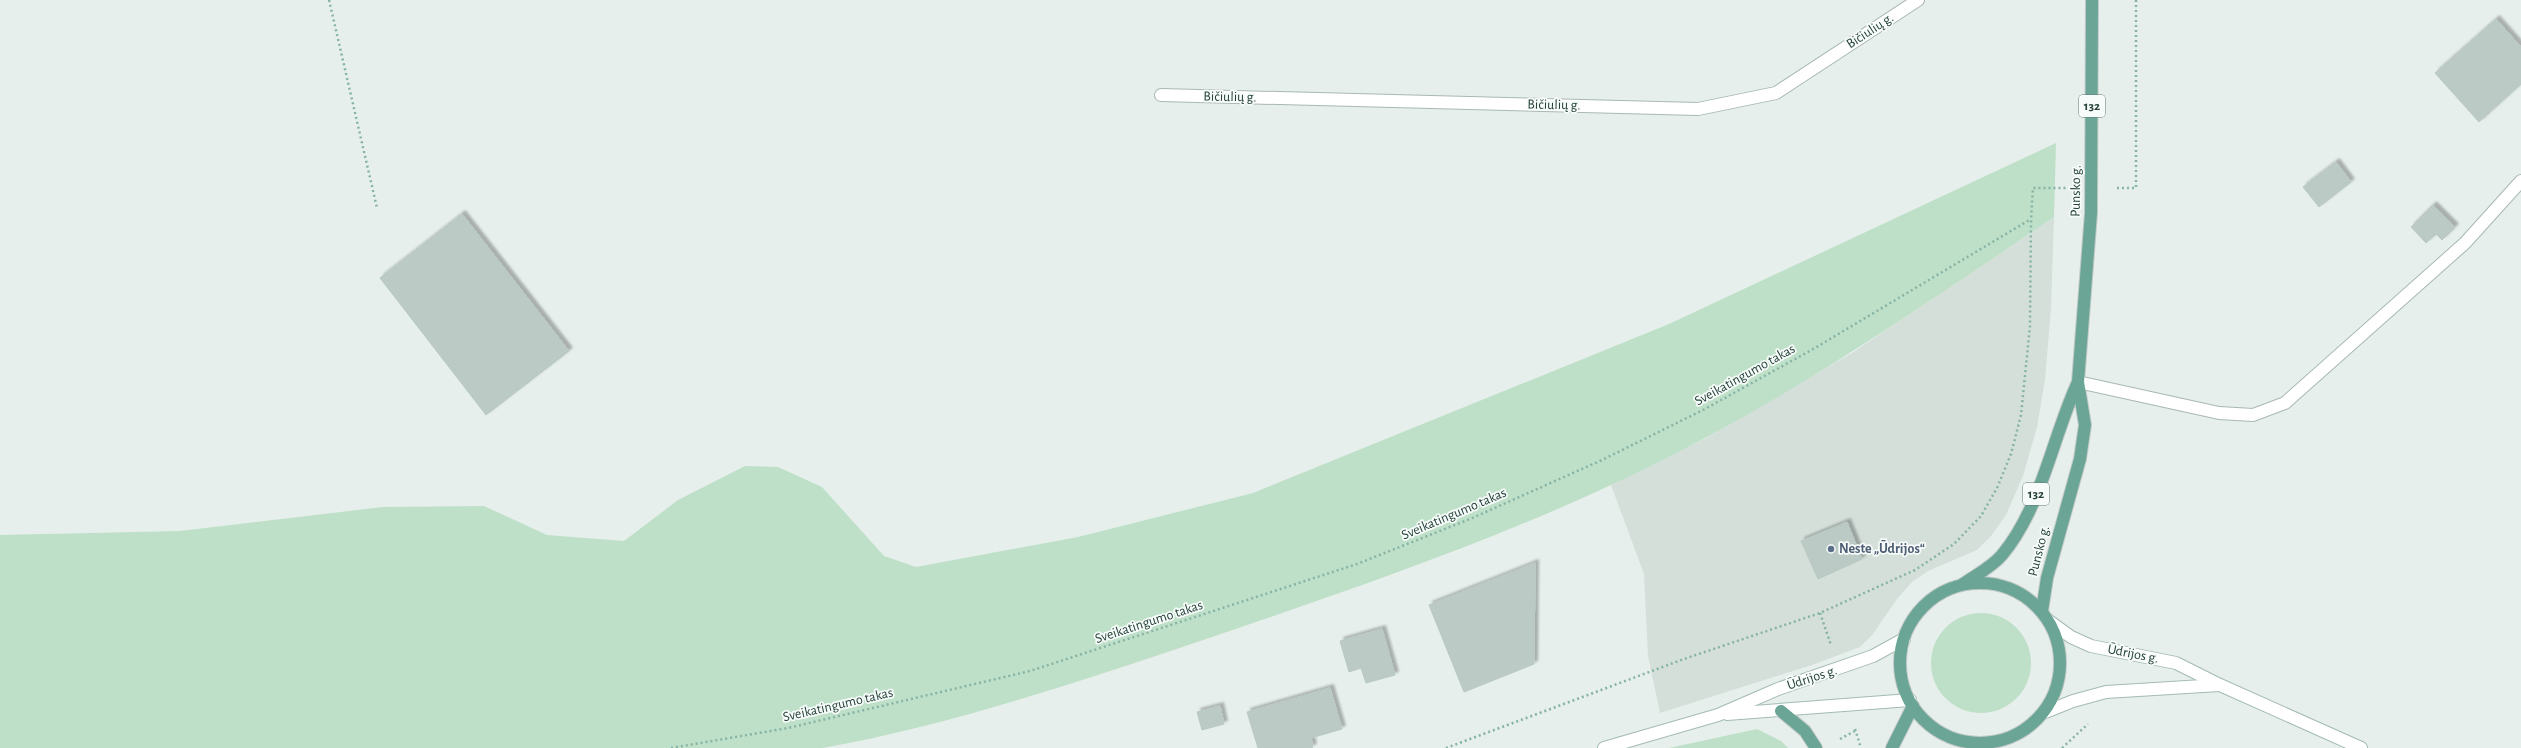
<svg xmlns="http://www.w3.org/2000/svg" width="2521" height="748" font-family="'Alegreya Sans',sans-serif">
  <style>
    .built { fill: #d4dfda }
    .green { fill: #bfe0c8 }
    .building { fill: #bbcac4; stroke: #b8c9c2; filter: url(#shadow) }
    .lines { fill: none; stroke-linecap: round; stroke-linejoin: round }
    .street-casing { stroke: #a8b8b2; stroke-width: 14 }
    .secondary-casing { stroke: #a4bbb3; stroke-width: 14 }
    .primary-casing { stroke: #c2cac8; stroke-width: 14 }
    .path { stroke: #86b3a5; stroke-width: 2.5; stroke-dasharray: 2 3; stroke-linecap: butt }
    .street { stroke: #fff; stroke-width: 12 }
    .secondary { stroke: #fff; stroke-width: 12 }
    .primary { stroke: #6aa596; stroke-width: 12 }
    .service-dot { fill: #5c6f8a; stroke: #f7fbf9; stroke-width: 1.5 }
    .labels { text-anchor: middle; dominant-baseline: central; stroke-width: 3.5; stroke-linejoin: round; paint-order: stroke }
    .shield { fill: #f7fbf9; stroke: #637a73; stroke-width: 1 }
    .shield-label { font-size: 13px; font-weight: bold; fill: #24423a }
    .street-label { font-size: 14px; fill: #24423a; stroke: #f7fbf9 }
    .service-label { font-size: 14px; font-weight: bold; fill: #4e5e75; stroke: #f7fbf9; text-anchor: start }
  </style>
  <defs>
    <filter id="shadow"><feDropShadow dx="3.5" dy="-3.5" stdDeviation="1" flood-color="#0004"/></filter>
  </defs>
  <rect width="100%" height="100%" fill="#e6efeb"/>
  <path class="built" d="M2054,217l-3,91 -6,72 -8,47 -14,49 -17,39 -15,21 -14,14 -49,21 -16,11 -15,17 -24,35 -13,13 -48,18 -152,48 -12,-57 -4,-82 -33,-89 95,-47 146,-85z"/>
  <g class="green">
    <path d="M2056,143l-2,74c-114,77 -227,156 -349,221 -154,83 -320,140 -484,196 -131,44 -262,89 -398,114h-823v-213l180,-4 203,-24 101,-1 63,29 77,6 54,-41 67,-34 33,1 44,20 62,69 32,11 162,-30 175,-44 416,-169z"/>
    <circle cx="1981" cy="663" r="50"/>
    <path d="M1757,729l24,12 7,7h-119z"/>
  </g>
  <g class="building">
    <path d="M2496,19l25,28v37l-42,38 -44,-49z"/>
    <path d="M2336,162l15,20 -32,25 -16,-20z"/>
    <path d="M2433,205l22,22 -13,13 -6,-6 -10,9 -15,-16z"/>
    <path d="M462,214l107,137 -83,64 -106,-137z"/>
    <path d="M1847,522l15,37 -44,20 -17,-38z"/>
    <path d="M1535,563l-1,101 -70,28 -35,-87z"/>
    <path d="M1382,629l13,46 -29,8 -5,-15 -12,4 -9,-31z"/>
    <path d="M1330,688l12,41 -31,9 2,9 -2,1h-53l-11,-36z"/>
    <path d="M1220,706l4,18 -22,6 -5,-18z"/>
  </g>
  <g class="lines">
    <defs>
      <g id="street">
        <path d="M1161,95l537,14 78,-16 142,-93"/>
        <path d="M2078,382l141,31 34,2 32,-12 180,-160 56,-62"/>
      </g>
      <g id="secondary">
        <path d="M2049,621l22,16 20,9 85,17 44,22 141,63"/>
        <path d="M2043,713l30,-12 33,-9 113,-7"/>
        <path d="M1727,714l183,-14"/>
        <path d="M1604,748l114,-33 60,-26 95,-33 31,-17"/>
      </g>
      <g id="primary">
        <circle cx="1980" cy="663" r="80"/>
        <path d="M1963,584c13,-9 29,-17 39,-29 40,-48 50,-117 76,-173"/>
        <path d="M2042,611l5,-33 33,-119 5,-34 -7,-43 13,-169 1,-213"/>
        <path d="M1781,711l24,20 11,17"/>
        <path d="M1892,748l21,-42"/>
      </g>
    </defs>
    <use href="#street" class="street-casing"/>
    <use href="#secondary" class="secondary-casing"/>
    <use href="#primary" class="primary-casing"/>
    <g class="path">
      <path d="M329,0l48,208"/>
      <path d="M2117,188h19v-188"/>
      <path d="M1820,613l11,32"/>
      <path d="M1855,729l6,19"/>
      <path d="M1840,739l15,-8"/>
      <path d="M671,748l117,-20 242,-57 327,-107 113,-45 132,-59 101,-50 112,-62 216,-129"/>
      <path d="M1446,748l238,-89 136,-46 95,-43 39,-26 27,-28 16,-28 14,-34 10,-39 9,-89 1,-107 2,-31h33"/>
      <path d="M2062,748l26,-24"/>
    </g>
    <use href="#street" class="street"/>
    <use href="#secondary" class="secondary"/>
    <use href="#primary" class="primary"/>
  </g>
  <circle class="service-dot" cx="1831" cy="549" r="4"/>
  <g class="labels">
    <g class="shield">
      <rect x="2079" y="95" width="26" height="22" rx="3"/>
      <rect x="2023" y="483" width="26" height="22" rx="3"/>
    </g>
    <g class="shield-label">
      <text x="2092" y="106">132</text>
      <text x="2036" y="494">132</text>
    </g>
    <g class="street-label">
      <text transform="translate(1870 31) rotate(-33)">Bičiulių g.</text>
      <text transform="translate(1230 97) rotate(1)">Bičiulių g.</text>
      <text transform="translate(1554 105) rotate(1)">Bičiulių g.</text>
      <text transform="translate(2076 191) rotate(-89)">Punsko g.</text>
      <text transform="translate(1745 375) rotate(-29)">Sveikatingumo takas</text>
      <text transform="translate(1454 514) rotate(-23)">Sveikatingumo takas</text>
      <text transform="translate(2039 551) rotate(-76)">Punsko g.</text>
      <text transform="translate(1149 622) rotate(-18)">Sveikatingumo takas</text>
      <text transform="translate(2133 654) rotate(11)">Ūdrijos g.</text>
      <text transform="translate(1812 678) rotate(-18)">Ūdrijos g.</text>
      <text transform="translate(838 705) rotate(-13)">Sveikatingumo takas</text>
    </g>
    <g class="service-label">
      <text x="1839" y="549">Neste „Ūdrijos“</text>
    </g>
  </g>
</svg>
